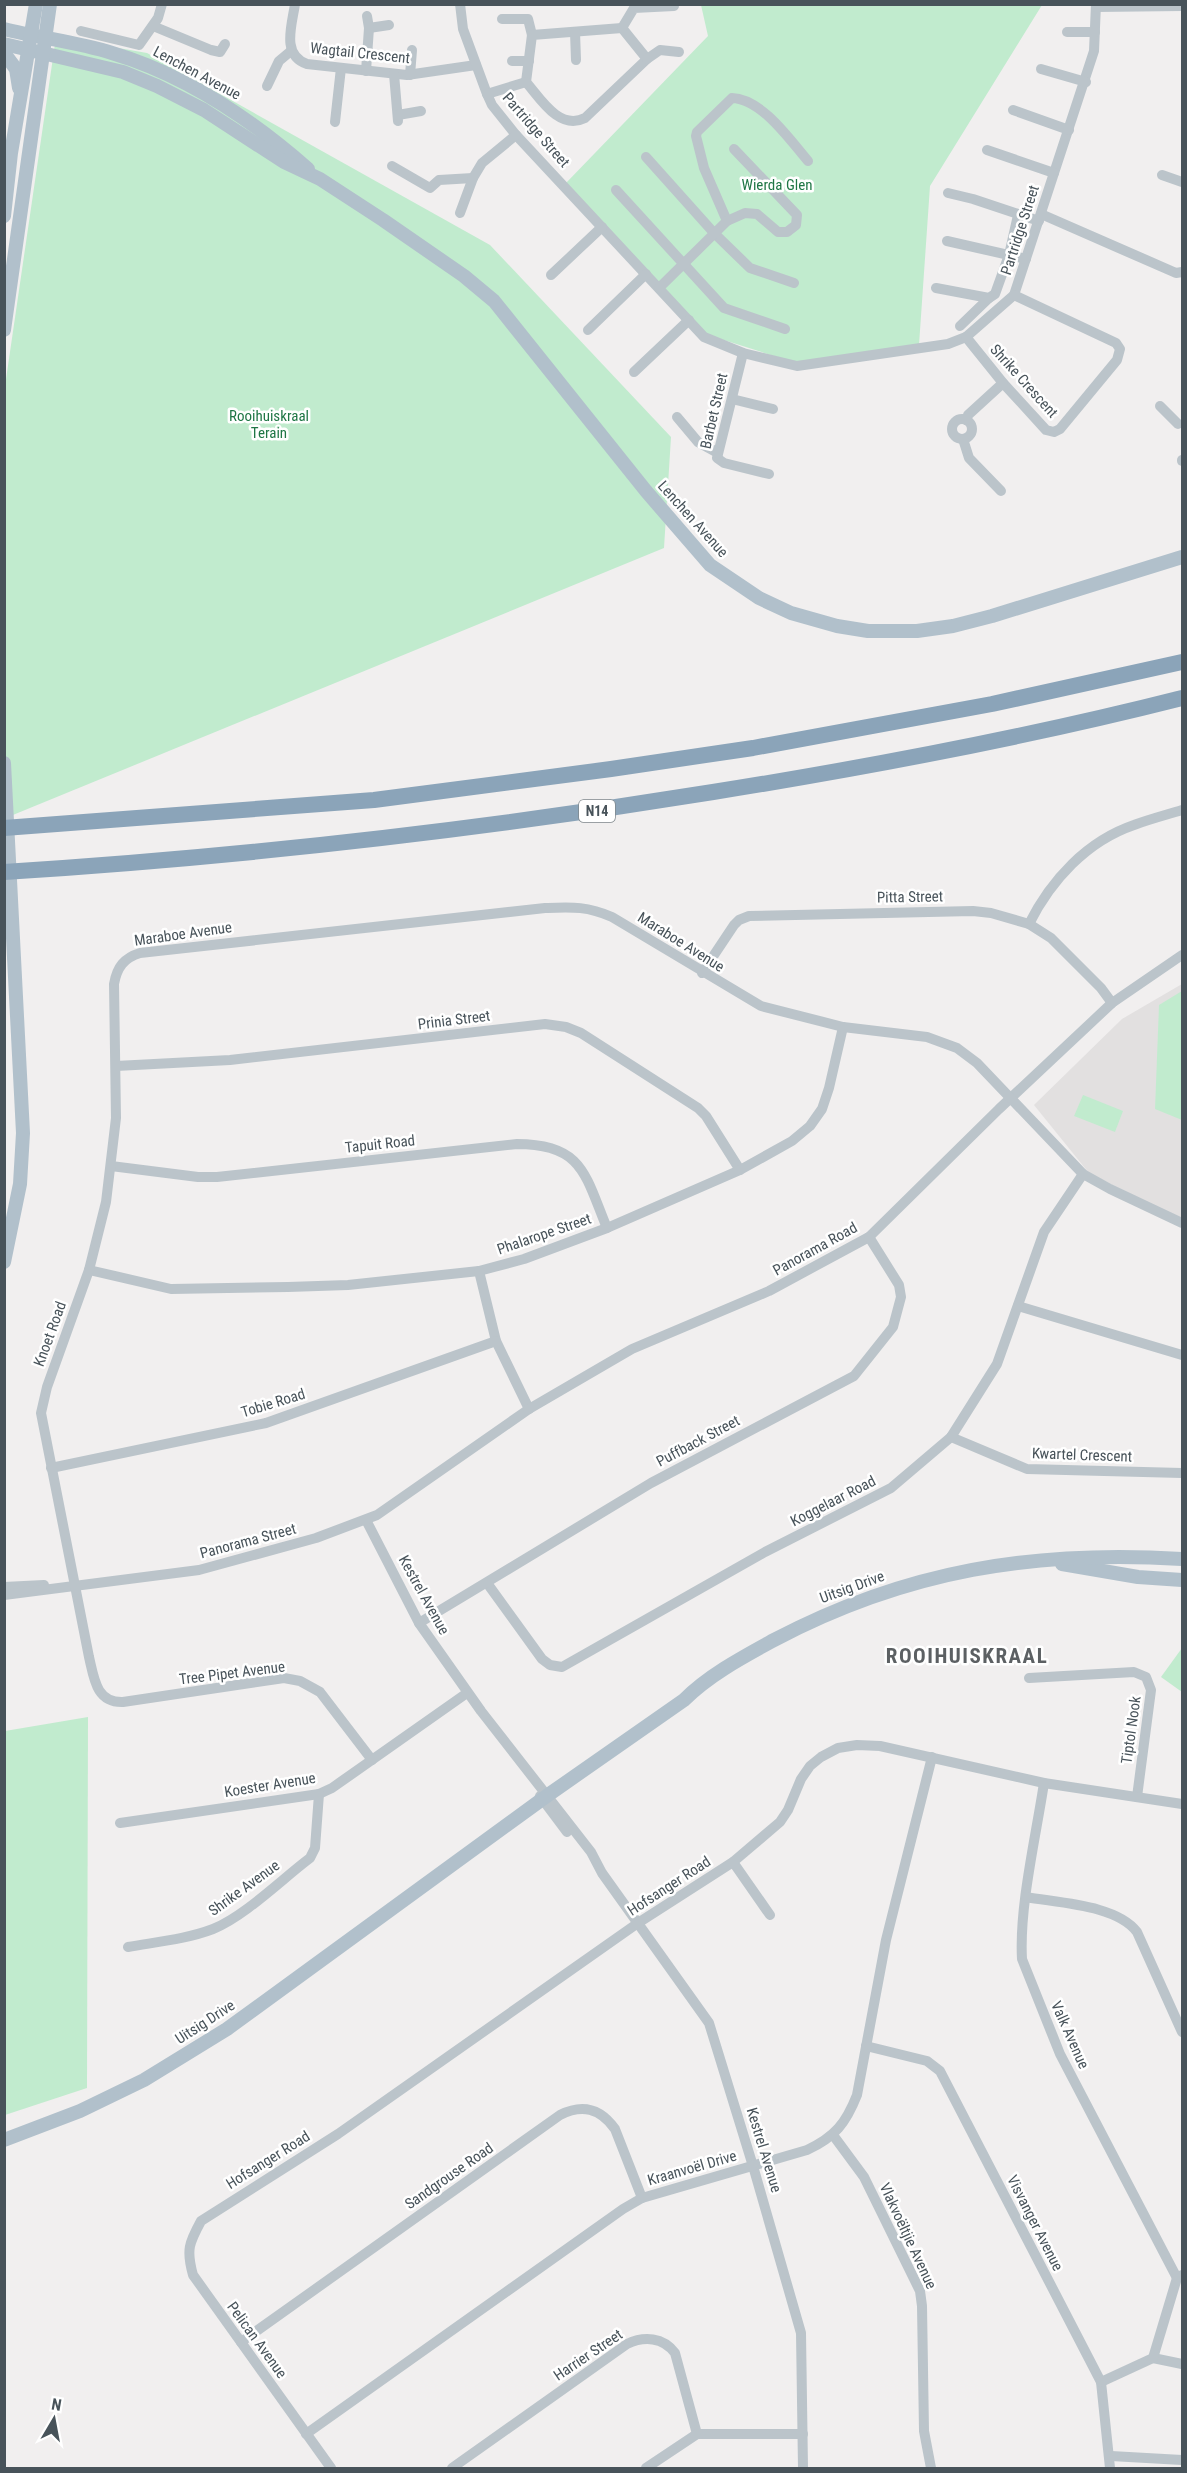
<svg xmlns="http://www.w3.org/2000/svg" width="1187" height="2473" font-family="'Roboto Condensed',sans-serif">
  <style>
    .education { fill: #e2e0e0 }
    .green { fill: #c1ebce }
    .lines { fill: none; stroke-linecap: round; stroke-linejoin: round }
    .minor { stroke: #bbc4ca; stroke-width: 10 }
    .major { stroke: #b1c0cb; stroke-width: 14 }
    .highway { stroke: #8ba4b9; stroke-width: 16 }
    .labels { text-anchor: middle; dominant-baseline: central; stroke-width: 5; stroke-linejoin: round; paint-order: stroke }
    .shield { fill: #fff; stroke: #7f878c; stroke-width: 1.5 }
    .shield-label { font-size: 14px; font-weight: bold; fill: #48535a }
    .street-label { font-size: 15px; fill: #48535a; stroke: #fff }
    .park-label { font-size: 15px; fill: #1f7645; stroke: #fff }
    .district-label { font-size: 21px; font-weight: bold; letter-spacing: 1.5px; fill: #5c6063; stroke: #fff }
  </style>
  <rect width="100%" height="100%" fill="#f1efef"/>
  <path class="education" d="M1182,984v236l-93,-47 -55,-68 88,-86z"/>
  <g class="green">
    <path d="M701,5h341l-112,181 -11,159 -120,19 -91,-29 -142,-152 142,-147z"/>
    <path d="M56,37l91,16 343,192 181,192 -7,111 -656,269 -4,-114v-310z"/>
    <path d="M1182,991v129l-27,-11 4,-104z"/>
    <path d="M1083,1095l40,16 -8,21 -41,-16z"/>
    <path d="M1182,1648v44l-21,-15z"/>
    <path d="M88,1717l-1,371 -82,27v-384z"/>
  </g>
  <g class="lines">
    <g class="minor">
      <path d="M295,4c-3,21 -14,51 12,60l100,11 69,-10"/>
      <path d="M460,4l3,25 24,65 5,11 24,30 188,202 39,16 54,13 151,-22 18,-7 48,-42 80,-244 2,-47"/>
      <path d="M1096,7l86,-1"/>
      <path d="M502,19h26l4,16"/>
      <path d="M153,26l58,24 9,2 5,-8"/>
      <path d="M369,28l20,-3"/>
      <path d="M622,28l25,31 -62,59c-26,13 -45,-20 -59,-36l6,-47z"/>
      <path d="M622,28l12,-20 40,-2"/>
      <path d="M81,31l58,14 19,-27 4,-14"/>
      <path d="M575,32l1,28"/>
      <path d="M1067,32h28"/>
      <path d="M647,59l13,-9 19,2"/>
      <path d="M512,61h17"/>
      <path d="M1041,69l45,13"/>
      <path d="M366,71l3,-43 -2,-12"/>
      <path d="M394,74l4,47"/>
      <path d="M410,75l2,-25"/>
      <path d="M267,86l12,-25 12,-10"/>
      <path d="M487,94l39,-12"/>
      <path d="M1013,110l56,20"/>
      <path d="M398,115l23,-4"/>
      <path d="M335,122l6,-54"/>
      <path d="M987,150l67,23"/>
      <path d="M646,157l68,76 36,35 44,15"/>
      <path d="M392,166l38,22 9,-8 34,-2"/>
      <path d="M1162,175l20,7"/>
      <path d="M616,190l108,118 61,21"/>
      <path d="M948,193l25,6 66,22"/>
      <path d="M460,213l13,-35 9,-15 34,-28"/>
      <path d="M1041,214l135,59 6,-1"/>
      <path d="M727,221l-23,-53 -8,-32 1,-4 35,-34c30,1 58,42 76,63"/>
      <path d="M947,241l79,18"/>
      <path d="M551,275l51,-48"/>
      <path d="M659,288l68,-67 18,-8 12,1 21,18h9l9,-7 1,-10 -63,-66"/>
      <path d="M936,288l53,10 6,-4 14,-39 9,-40"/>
      <path d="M960,326l29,-28"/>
      <path d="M588,330l58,-56"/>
      <path d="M966,337l37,46 43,47 8,2 6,-3 57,-69 3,-11 -4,-6 -102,-48"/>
      <path d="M743,353l-26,105 7,5 45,11"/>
      <path d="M634,372l55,-52"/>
      <path d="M732,399l41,10"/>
      <path d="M1160,406l18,18"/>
      <path d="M677,417l21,25 20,11"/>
      <circle cx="962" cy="429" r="10"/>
      <path d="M966,420l2,-5 35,-32"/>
      <path d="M963,439l6,19 32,33"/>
      <path d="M1182,461v-1"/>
      <path d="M1029,924c22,-44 58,-83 105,-99 16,-6 32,-10 48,-15"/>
      <path d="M702,973l32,-48 5,-5 10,-4 224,-5 18,2 38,11 22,14 50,50 11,15"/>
      <path d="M116,1066l114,-6 315,-36 21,3 15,6 117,75 8,8 34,54"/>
      <path d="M111,1166l87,11h19l300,-33c66,0 68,31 90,84"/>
      <path d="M89,1270l82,19 117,-2 60,-2 131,-14 45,-12 83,-31 133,-58 52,-29 18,-15 12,-17 7,-21 14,-61"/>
      <path d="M479,1271l17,70 33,68"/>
      <path d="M1018,1306l164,49"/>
      <path d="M951,1437l76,32 155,4"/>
      <path d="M51,1468l215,-45 230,-82"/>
      <path d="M366,1520l53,103 62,88 110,141 11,21 107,150 44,143 48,167 2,135"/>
      <path d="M487,1583l55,76 8,6 12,2 203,-115 126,-64 60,-51 46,-73 47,-132 39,-58"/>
      <path d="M4,1587l40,-2"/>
      <path d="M4,1595l195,-25 117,-32 61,-23 152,-106 103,-60 137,-58 100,-54 130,-128 113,-106 70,-48"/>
      <path d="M419,1623l232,-140 203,-107 39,-49 8,-30 -2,-12 -30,-48"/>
      <path d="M1029,1678l105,-6 12,5 5,13 -14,107"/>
      <path d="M372,1760l-52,-68 -20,-11 -16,-3 -161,24c-27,1 -29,-24 -34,-45l-48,-244 6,-26 42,-117 17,-68 10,-84 -2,-134c3,-17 10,-26 26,-31l405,-45c27,-1 42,-2 67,9l149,89 82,21 84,10 30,11 20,15 106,111 27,15 72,34"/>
      <path d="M1044,1783c-8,53 -25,124 -22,176l38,95 117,224"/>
      <path d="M540,1796l27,36"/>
      <path d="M120,1823l199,-29 13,-6 135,-95"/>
      <path d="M733,1862l37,53"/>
      <path d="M1026,1897c33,6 91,8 111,35l45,100"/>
      <path d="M128,1947c28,-5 59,-8 85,-18 32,-13 69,-50 97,-71l5,-10 4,-54"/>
      <path d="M866,2046l61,15 13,10 161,311 9,86"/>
      <path d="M833,2135l31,42 56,114 2,15 2,125 7,37"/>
      <path d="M241,2342l319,-227c22,-11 40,-7 55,14l27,69"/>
      <path d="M1153,2358l29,6"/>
      <path d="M1101,2382l52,-24 24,-80 5,-3"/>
      <path d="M306,2434l317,-225 19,-11 165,-48c28,-13 39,-27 50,-55l29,-155 46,-183"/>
      <path d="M1111,2456l71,4"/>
      <path d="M331,2468l-138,-193c-7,-25 -4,-32 8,-54l137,-87 300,-211 95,-61 47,-40 8,-12 13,-31 9,-13 11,-9 17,-9 19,-3 23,1 164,37 138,21"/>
      <path d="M452,2468l175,-124c17,-8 36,-7 48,9l22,81"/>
      <path d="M646,2468l51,-34h106"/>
    </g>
    <g class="major">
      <path d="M4,29c36,9 73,13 108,24 74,22 138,65 196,116"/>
      <path d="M4,44l119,28 34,14 47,24 80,52 36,17 63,41 81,56 30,25 152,190 64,74 49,33 32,15 46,13 31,5h49l36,-5 39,-10 190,-59"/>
      <path d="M4,53l12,16 3,19"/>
      <path d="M4,216l7,-63 25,-149"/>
      <path d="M4,330l46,-326"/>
      <path d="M4,763l19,370 -3,51 -16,78"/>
      <path d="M1062,1564l76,13 44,3"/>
      <path d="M4,2140l76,-29 64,-31 83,-51 321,-234 136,-95c25,-25 59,-43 90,-60 133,-70 260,-90 408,-81"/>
    </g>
    <g class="highway">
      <path d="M4,828l370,-28 237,-31 142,-21 239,-44 190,-42"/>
      <path d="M4,872c238,-15 474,-42 709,-80 157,-25 315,-55 469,-94"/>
    </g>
  </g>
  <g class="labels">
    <rect class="shield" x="579" y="800" width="36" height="22" rx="4.5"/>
    <g class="shield-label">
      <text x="597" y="811">N14</text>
    </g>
    <g class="street-label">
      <text transform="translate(360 53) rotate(6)">Wagtail Crescent</text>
      <text transform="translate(197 73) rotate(28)">Lenchen Avenue</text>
      <text transform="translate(536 130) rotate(49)">Partridge Street</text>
      <text transform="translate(1020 230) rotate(-72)">Partridge Street</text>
      <text transform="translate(1024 381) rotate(48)">Shrike Crescent</text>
      <text transform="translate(714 411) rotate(-77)">Barbet Street</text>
      <text transform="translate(693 519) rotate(48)">Lenchen Avenue</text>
      <text transform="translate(910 897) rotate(-1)">Pitta Street</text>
      <text transform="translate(183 934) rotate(-8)">Maraboe Avenue</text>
      <text transform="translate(681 942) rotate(32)">Maraboe Avenue</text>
      <text transform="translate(454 1020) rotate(-7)">Prinia Street</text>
      <text transform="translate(380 1144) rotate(-6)">Tapuit Road</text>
      <text transform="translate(544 1234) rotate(-19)">Phalarope Street</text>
      <text transform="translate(815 1249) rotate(-29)">Panorama Road</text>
      <text transform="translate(50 1334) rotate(-70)">Knoet Road</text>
      <text transform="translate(273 1403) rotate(-17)">Tobie Road</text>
      <text transform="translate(698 1441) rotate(-28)">Puffback Street</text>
      <text transform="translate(1082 1455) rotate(2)">Kwartel Crescent</text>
      <text transform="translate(833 1501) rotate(-27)">Koggelaar Road</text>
      <text transform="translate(248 1541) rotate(-15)">Panorama Street</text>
      <text transform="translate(852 1587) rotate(-20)">Uitsig Drive</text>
      <text transform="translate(424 1595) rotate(61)">Kestrel Avenue</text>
      <text transform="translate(232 1673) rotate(-7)">Tree Pipet Avenue</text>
      <text transform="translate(1131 1730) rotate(-82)">Tiptol Nook</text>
      <text transform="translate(270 1785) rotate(-9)">Koester Avenue</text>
      <text transform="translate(669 1886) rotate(-33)">Hofsanger Road</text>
      <text transform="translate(244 1888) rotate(-36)">Shrike Avenue</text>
      <text transform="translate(205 2022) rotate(-33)">Uitsig Drive</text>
      <text transform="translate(1070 2035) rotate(66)">Valk Avenue</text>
      <text transform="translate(764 2150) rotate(73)">Kestrel Avenue</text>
      <text transform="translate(268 2160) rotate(-32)">Hofsanger Road</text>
      <text transform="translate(692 2168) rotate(-16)">Kraanvoël Drive</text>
      <text transform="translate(449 2176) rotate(-35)">Sandgrouse Road</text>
      <text transform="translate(1035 2223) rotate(63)">Visvanger Avenue</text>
      <text transform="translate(908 2236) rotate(65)">Vlakvoëltjie Avenue</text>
      <text transform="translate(257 2340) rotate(54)">Pelican Avenue</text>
      <text transform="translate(588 2355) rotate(-34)">Harrier Street</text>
    </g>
    <g class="park-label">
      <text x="777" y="185">Wierda Glen</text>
      <text x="269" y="416">Rooihuiskraal<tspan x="269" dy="17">Terain</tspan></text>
    </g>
    <g class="district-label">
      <text x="967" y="1656">ROOIHUISKRAAL</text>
    </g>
  </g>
  <rect width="1187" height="2473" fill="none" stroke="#48535a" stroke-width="12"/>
  <g transform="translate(54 2419) rotate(10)" stroke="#ffffff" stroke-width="4.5" paint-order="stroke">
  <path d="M0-4.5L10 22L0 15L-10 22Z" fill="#48535a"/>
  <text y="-9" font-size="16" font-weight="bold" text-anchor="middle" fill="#48535a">N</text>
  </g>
</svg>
